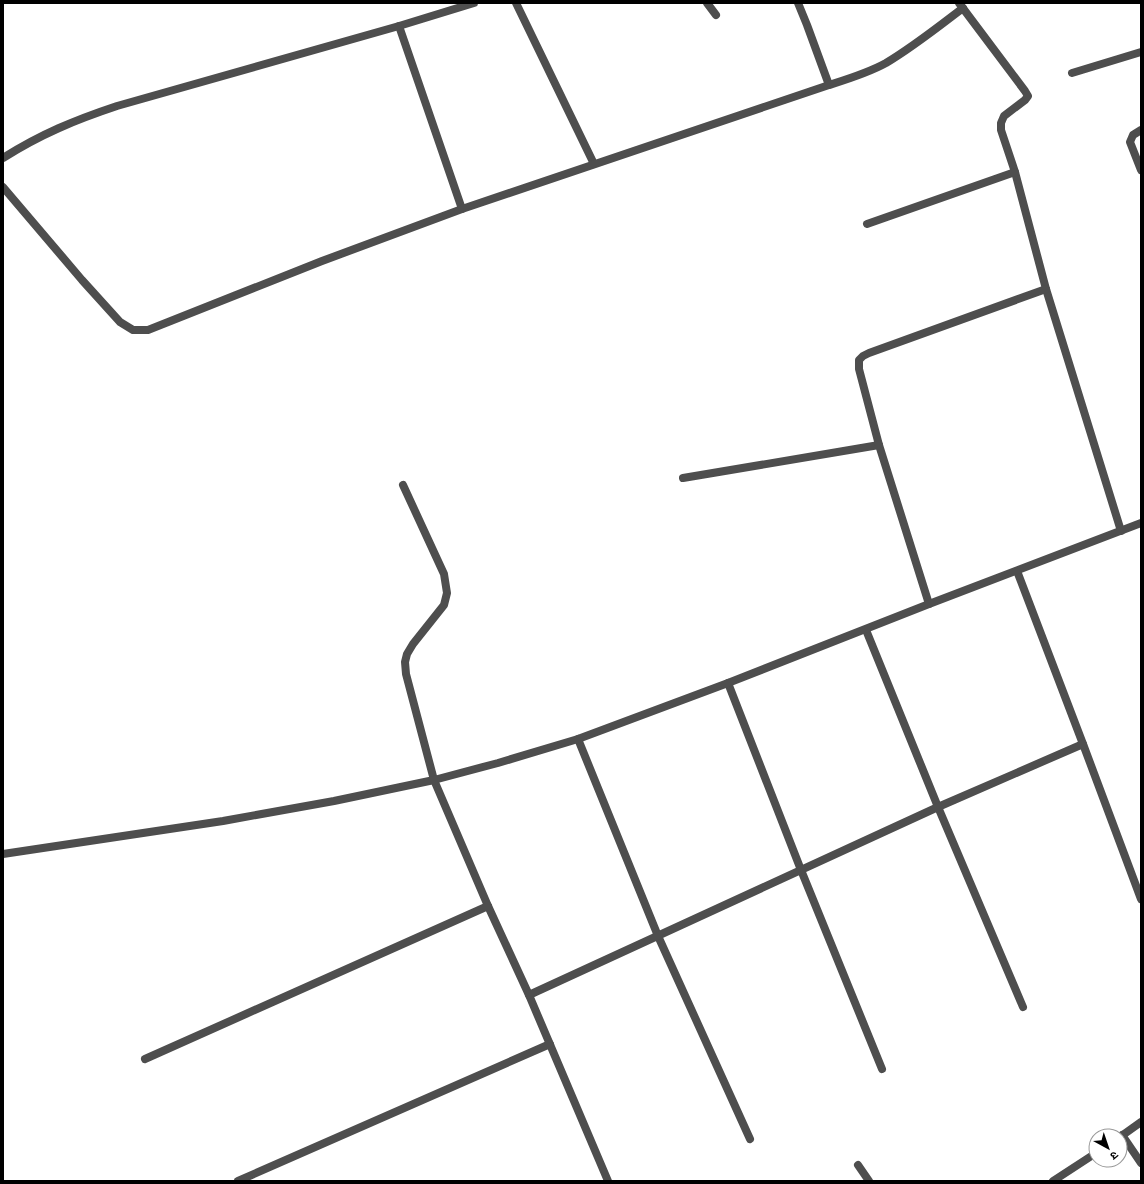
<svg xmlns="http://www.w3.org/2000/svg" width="1144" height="1184" font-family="'Archivo Narrow','Noto Sans Devanagari',sans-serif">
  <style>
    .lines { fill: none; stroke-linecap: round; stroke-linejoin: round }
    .lane { stroke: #4e4e4e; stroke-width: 8 }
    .street { stroke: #4e4e4e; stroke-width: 8 }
  </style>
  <rect width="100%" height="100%" fill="#fff"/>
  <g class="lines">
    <path class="lane" d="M403,485l41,89 3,19 -3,12 -31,39 -6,10 -2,8 1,12 28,106"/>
    <g class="street">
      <path d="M516,3l78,161"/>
      <path d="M707,3l9,12"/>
      <path d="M798,3l9,22 22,60"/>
      <path d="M959,3l66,88 3,5 -3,4 -21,16 -3,7v7l14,42 31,117 75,242"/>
      <path d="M399,26l63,183"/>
      <path d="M1072,73l69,-21"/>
      <path d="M1141,130l-8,5 -3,7 11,28"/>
      <path d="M3,158c38,-24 72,-38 114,-52l282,-80 75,-23"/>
      <path d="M3,187l79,93 38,42 13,8h15l174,-69 140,-52 367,-124c19,-6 39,-12 57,-22 27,-16 52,-36 77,-55"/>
      <path d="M867,224l148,-52"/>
      <path d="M683,478l196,-33"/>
      <path d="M1017,571l66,173 58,155"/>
      <path d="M929,604l-50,-159 -20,-76v-9l4,-4 6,-3 177,-64"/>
      <path d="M866,630l72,177 85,200"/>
      <path d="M728,683l73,187 81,199"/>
      <path d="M578,739l80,197 92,203"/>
      <path d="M434,780l54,126 41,89 79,186"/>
      <path d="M3,854l220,-33 111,-20 100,-21 64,-17 80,-24 150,-56 201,-79 212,-81"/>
      <path d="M529,995l409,-188 145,-63"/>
      <path d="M145,1059l343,-153"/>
      <path d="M1122,1135l19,28"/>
      <path d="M1120,1137l21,-15"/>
      <path d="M858,1165l11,16"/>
      <path d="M238,1181l312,-137"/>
      <path d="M1053,1181l43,-28"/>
    </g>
  </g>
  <rect width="1144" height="1184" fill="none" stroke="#000000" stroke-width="8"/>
  <g transform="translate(1108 1148) rotate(140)"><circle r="19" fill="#ffffff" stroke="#999999"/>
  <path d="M0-3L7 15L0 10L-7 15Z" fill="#000000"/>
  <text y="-6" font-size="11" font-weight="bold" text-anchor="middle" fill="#000000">उ</text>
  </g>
</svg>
